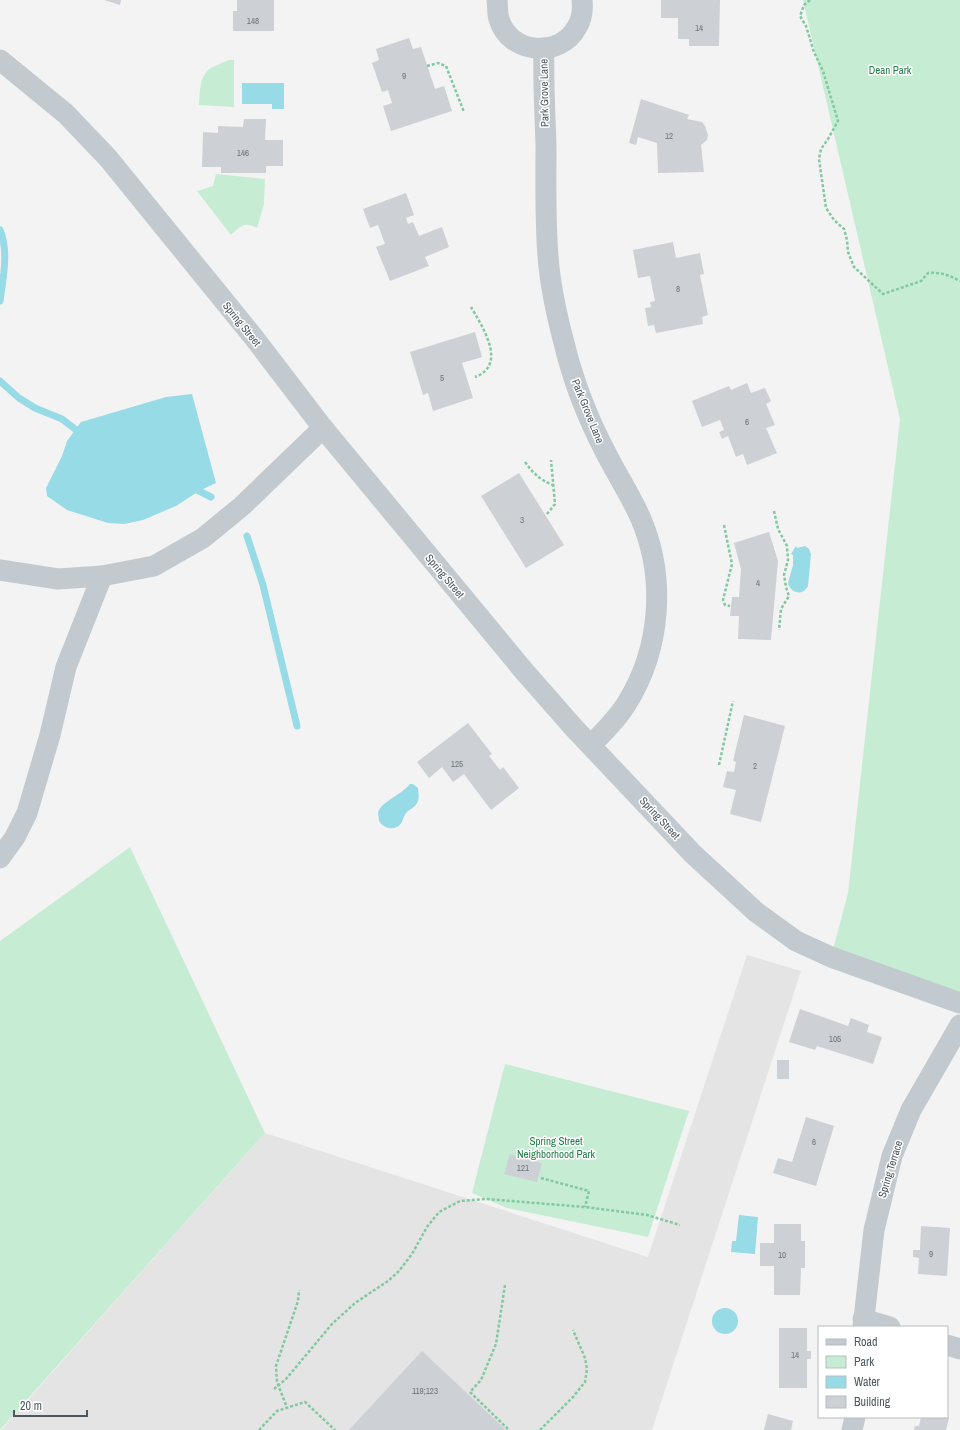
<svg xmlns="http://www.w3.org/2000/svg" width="960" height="1430" font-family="'Archivo Narrow',sans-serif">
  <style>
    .education { fill: #e5e4e4 }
    .green { fill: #c6edd3 }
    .water { fill: #97dbe6 }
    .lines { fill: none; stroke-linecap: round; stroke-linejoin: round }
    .stream { stroke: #97dbe6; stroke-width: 7 }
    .building { fill: #cdd0d4 }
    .path { stroke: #81c9a0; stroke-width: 2.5; stroke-dasharray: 3 2; stroke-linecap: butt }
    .minor { stroke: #c2cad0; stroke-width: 21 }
    .labels { text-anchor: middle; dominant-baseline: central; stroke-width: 3; stroke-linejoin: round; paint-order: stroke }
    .number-label { font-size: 9px; fill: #6c757c }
    .park-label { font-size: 11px; fill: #207c48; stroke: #fff }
    .street-label { font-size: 11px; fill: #4c575f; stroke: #fff }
  </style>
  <rect width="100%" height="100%" fill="#f4f3f3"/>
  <path class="education" d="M747,955l54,16 -149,459h-651l264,-297 383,124z"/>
  <g class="green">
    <path d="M803,0h157v1003l-129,-46 17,-64 52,-474z"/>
    <path d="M229,60h5v47l-35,-2c1,-13 0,-29 12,-37 5,-3 12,-5 18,-8z"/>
    <path d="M216,174l49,5 -1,25 -7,24c-14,-7 -16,-2 -26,7l-34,-44 16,-5z"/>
    <path d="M130,847l135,286 -265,297v-489z"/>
    <path d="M505,1064l184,47 -41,126 -141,-29 -35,-15z"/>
  </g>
  <g class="water">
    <path d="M242,83h42v26h-12v-5h-30z"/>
    <path d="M192,394l24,89 -17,8 -23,15 -33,14 -19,4 -16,-1 -41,-13 -20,-14 -1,-8 16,-32 5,-15 14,-19 85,-25z"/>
    <path d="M796,546l1,2 8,-2 4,3 2,5 -3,32c-5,10 -17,8 -20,-3l5,-18v-10l-2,-1z"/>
    <path d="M410,784h3l5,4c0,5 2,11 -1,15 -2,5 -8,6 -11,10 -2,3 -3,6 -4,9 -6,10 -18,7 -23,-1l-1,-9 2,-4c8,-9 23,-15 30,-24z"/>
    <path d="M739,1215l19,2 -3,37 -24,-2 1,-11h4z"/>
    <circle cx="725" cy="1321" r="13"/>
  </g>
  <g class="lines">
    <g class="stream">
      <path d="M0,230c9,21 3,49 0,71"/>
      <path d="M0,381l19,17 16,10 27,11 13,10 8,5"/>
      <path d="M191,487l20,10"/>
      <path d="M247,536l16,49 34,141"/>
    </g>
  </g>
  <g class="building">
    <path d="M104,0h17l-1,5z"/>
    <path d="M237,0h37v31h-41v-20h4z"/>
    <path d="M661,0h59l-1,46h-30v-7h-11v-21h-17z"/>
    <path d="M409,38l4,11 8,-2 14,42 9,-3 8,25 -61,20 -8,-25 9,-3 -4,-13 -6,2 -10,-29 7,-3 -3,-11z"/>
    <path d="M641,99l48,16 -2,4 15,3 3,4 3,9 -1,5 -6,5 3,27 -46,1 -1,-30 -19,-6 -2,8 -7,-2z"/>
    <path d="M244,119h22l-1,21h18v26h-17v7h-45v-6h-19l1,-35 15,1v-7l25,1z"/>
    <path d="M406,193l8,22 -8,3 2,6 5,-2 6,14 23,-9 7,20 -24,10 4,9 -39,15 -14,-34 9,-3 -7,-19 -8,3 -7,-19z"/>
    <path d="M673,242l3,16 24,-5 4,21 -4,1 8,40 -6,2 1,7 -47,9 -2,-8 -6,1 -3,-18 6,-1 -1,-5 5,-1 -5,-25 -12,2 -5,-28z"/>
    <path d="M475,332l7,25 -20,6 11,35 -40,13 -5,-18 -5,2 -13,-43z"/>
    <path d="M747,383l4,10 14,-5 6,13 -5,3 9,21 -9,3 11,25 -30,12 -4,-11 -7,3 -8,-21 -6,3 -3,-7 5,-2 -4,-10 -18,7 -10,-26 37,-15 2,4z"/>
    <path d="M519,473l45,72 -38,23 -45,-72z"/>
    <path d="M769,532l9,29 -7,79 -33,-1 1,-23h-9l2,-19h7l2,-28 -7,-26z"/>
    <path d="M744,715l41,11 -24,96 -31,-8 6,-24 -13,-3 4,-16 7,1 2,-10 -3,-1z"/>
    <path d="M468,723l24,31 -3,2 11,14 3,-3 16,21 -28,22 -27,-36 -11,8 -11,-15 -13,11 -12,-16z"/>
    <path d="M800,1009l48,17 3,-8 18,7 -2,7 15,5 -9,27 -56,-18 -2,4 -26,-8z"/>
    <rect x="777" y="1060" width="12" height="19"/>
    <path d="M806,1117l28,9 -18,60 -43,-13 5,-15 14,4z"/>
    <path d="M510,1154l32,9 -5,19 -33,-8z"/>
    <path d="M774,1224h27v17h4v27h-4l-1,27h-26v-29h-14v-23h14z"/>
    <path d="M921,1226l29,2 -3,48 -29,-2 1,-16 -6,-1v-7h7z"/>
    <path d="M779,1328h28v23h4v8h-4v29h-28z"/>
    <path d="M422,1351l84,79h-157z"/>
    <path d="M768,1414l25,7 -2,9h-27z"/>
    <path d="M921,1417l28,1 -3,12h-32l1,-4h4z"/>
  </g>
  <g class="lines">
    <g class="path">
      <path d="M810,0l-6,5 -4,11 6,10 8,26 9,19 15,50 -10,18 -7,10 -2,10 7,49 8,12 10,9 3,11 1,12 6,15 29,27 38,-13 7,-8c12,-1 21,2 32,8"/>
      <path d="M427,66l11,-3 8,3 18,46"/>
      <path d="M471,307c11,19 37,58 4,70"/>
      <path d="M525,462c8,11 15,18 28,23"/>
      <path d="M774,511l4,18 9,17 1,14 -4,15 2,12 3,9 -8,13 -2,21"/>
      <path d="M547,514l8,-10 -4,-44"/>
      <path d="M724,525l8,39 -9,36 2,5 5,1"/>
      <path d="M719,765l14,-64"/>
      <path d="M541,1178l48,13 -4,16"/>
      <path d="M505,1285l-9,59 -15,36 -11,12 39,38"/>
      <path d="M274,1389l12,-10 46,-55 23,-21 33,-22 11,-10 13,-17 15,-27 12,-15 21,-11 26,-2 99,8 62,8 33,10"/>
      <path d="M286,1405l-9,-23 -1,-16 22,-65 1,-11"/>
      <path d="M259,1430l18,-19 28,-9 30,28"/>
      <path d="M540,1430l33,-33 12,-15 2,-13 -2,-11 -12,-28"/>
    </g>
    <g class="minor">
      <path d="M497,0c1,6 0,13 2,19 10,35 61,40 78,8 5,-8 6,-18 5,-27"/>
      <path d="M544,49c-1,32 1,64 2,96 0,37 -1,74 2,111 2,28 8,56 15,83 9,38 25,80 43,114 11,22 25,43 35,66 25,59 20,129 -14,184 -10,16 -23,29 -36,42"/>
      <path d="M0,60l66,54 42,44 147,181 68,89 201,243 50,57 119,126 63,58 40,29 35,16 129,46"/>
      <path d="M0,570l58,9 44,-3"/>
      <path d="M0,858l15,-21 12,-24 23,-78 16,-68 36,-91 52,-10 49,-28 39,-32 81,-78"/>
      <path d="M863,1319l27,8"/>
      <path d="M863,1327l11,-97 18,-74 19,-46 49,-85"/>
      <path d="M947,1345l13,4"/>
      <path d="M852,1430l3,-13"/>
    </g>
  </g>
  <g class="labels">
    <g class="number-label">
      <text x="253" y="21">148</text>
      <text x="699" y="28">14</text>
      <text x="404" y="76">9</text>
      <text x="669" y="136">12</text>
      <text x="243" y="153">146</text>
      <text x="678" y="289">8</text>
      <text x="442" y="378">5</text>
      <text x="747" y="422">6</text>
      <text x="522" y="520">3</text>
      <text x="758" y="583">4</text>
      <text x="457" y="764">125</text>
      <text x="755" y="766">2</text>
      <text x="835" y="1039">105</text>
      <text x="814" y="1142">6</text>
      <text x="523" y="1168">121</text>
      <text x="931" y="1254">9</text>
      <text x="782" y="1255">10</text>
      <text x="795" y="1355">14</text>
      <text x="425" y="1391">119;123</text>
    </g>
    <g class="park-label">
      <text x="890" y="70">Dean Park</text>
      <text x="556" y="1141">Spring Street<tspan x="556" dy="13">Neighborhood Park</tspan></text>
    </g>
    <g class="street-label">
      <text transform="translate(544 93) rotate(-91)">Park Grove Lane</text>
      <text transform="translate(242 324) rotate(51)">Spring Street</text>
      <text transform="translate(588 411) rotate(68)">Park Grove Lane</text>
      <text transform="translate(445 576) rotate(50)">Spring Street</text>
      <text transform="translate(660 818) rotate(47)">Spring Street</text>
      <text transform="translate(890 1169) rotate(-73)">Spring Terrace</text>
    </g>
  </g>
  <rect x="818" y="1326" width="130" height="92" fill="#ffffff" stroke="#b7bcbf"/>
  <rect x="826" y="1339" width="20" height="6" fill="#c2cad0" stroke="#b7bcbf"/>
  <text x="854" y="1346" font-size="12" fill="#4c575f">Road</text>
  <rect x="826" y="1356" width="20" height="12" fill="#c6edd3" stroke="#b7bcbf"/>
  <text x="854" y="1366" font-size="12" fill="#4c575f">Park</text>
  <rect x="826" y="1376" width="20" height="12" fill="#97dbe6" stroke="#b7bcbf"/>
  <text x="854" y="1386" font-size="12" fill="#4c575f">Water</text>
  <rect x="826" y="1396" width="20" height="12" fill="#cdd0d4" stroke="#b7bcbf"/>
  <text x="854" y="1406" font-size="12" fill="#4c575f">Building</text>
  <path d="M14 1410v6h73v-6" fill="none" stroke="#4c575f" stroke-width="2"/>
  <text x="20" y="1410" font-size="12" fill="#4c575f" stroke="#ffffff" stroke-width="3" paint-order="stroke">20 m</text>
</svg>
